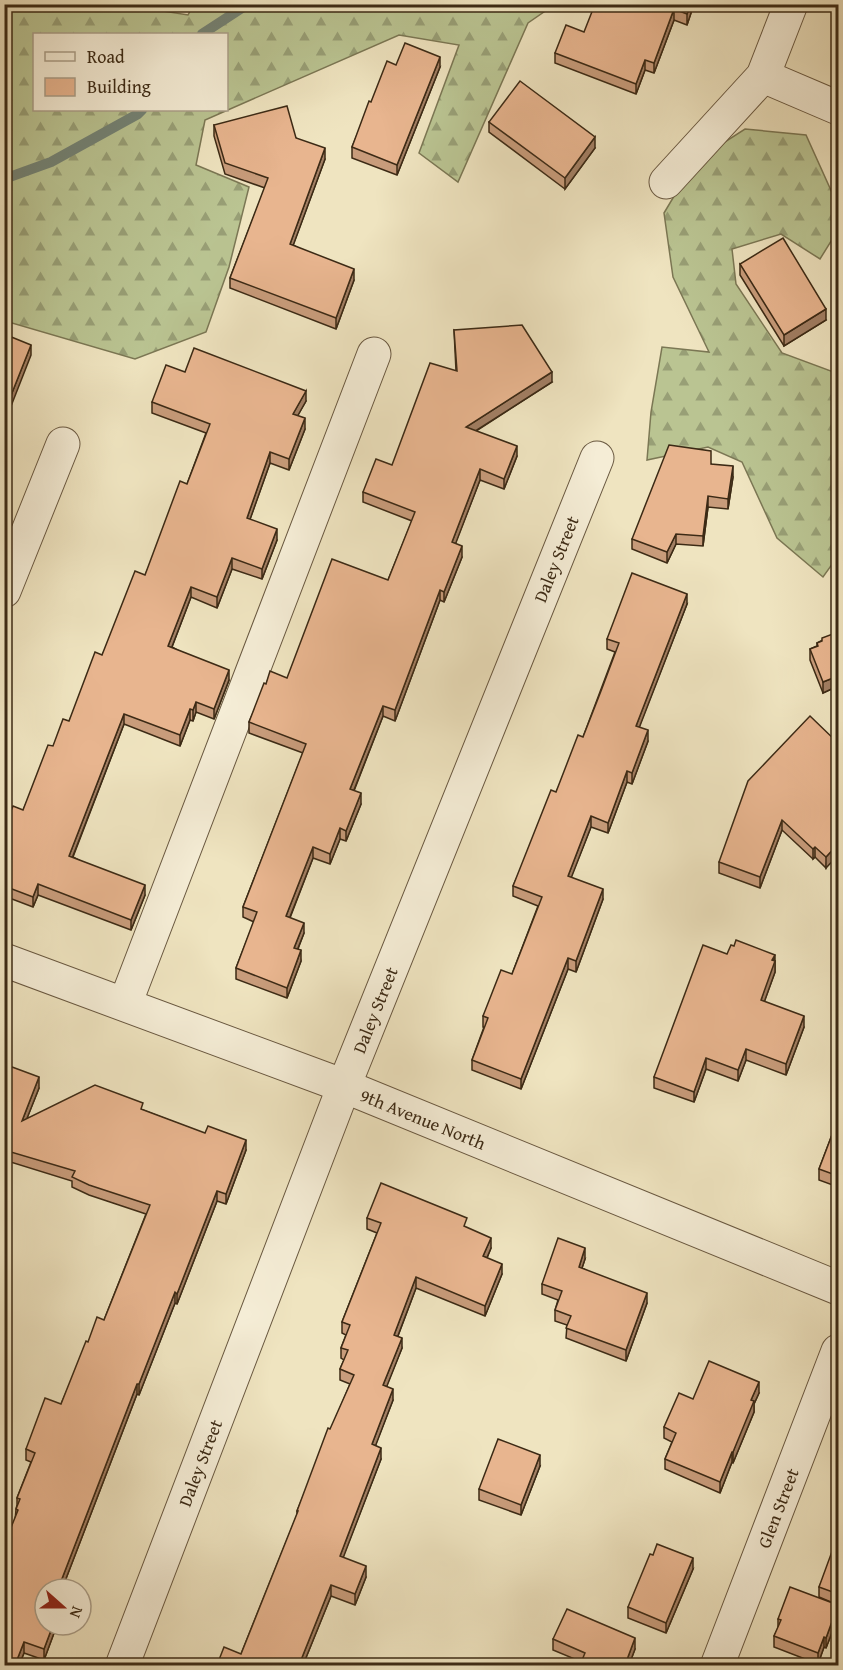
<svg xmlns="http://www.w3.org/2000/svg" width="843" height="1670" font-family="'Gentium Book Plus',serif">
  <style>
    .forest { fill: url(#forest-firs); stroke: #7b7754; stroke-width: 1.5; fill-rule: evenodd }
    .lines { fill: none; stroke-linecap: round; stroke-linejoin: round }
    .stream { stroke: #748375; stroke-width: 10 }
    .minor-casing { stroke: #695840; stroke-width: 35 }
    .minor { stroke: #f5edd6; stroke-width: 33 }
    .wall { fill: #c89c7b; stroke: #3c2a15; stroke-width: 1.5 }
    .shaded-wall { fill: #a27f64; stroke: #3c2a15; stroke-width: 1.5 }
    .building { fill: #e8b58f; stroke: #3c2a15; stroke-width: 1.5 }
    .labels { text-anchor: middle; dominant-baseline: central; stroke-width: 5; stroke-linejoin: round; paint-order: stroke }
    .street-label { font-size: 18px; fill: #3c2a15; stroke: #f5edd6 }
  </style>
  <defs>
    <pattern id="forest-firs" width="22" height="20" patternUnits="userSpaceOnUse" patternTransform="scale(1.5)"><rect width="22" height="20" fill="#bac492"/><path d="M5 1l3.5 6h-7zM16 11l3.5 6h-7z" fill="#989f76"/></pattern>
  </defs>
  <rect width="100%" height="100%" fill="#efe4c0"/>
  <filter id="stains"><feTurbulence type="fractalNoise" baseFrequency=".00333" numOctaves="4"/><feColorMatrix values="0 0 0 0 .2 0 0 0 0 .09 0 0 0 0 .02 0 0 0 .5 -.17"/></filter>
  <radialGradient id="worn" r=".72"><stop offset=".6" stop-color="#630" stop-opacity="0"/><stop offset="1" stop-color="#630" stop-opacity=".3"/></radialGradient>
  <g class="forest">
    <path d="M194,4l84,1 2,4 11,-5 263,1 -26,18 -70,159 -39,-29 40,-108 -60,-10 -194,85 -9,45 53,22 -20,80 -23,65 -71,27 -130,-38v-316h120l63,10zM34,34h192v76h-192z"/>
    <path d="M745,129l61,6 32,71v24l-18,29 -39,-25 -49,15 4,35 46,69 49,18 7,11v174l-15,21 -46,-39 -35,-76 -34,-15 -61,13 4,-48 11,-65 47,5 -36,-75 -9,-64 31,-52z"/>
  </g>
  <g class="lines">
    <g class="stream">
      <path d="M202,34l46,-30"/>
      <path d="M4,179l47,-17 87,-48 4,-4"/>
    </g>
    <defs>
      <g id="minor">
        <path d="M763,76l75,32"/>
        <path d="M666,182l97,-106 28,-72"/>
        <path d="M4,591l59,-147"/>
        <path d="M4,960l340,126 494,202"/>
        <path d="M125,1004l249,-650"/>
        <path d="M122,1666l222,-580 253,-628"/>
        <path d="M717,1666l121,-315"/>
      </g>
    </defs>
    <use href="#minor" class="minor-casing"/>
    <use href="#minor" class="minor"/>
  </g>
  <g class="wall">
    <path d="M619,4h75l-7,21 -13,-5 -20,53 -9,-3 -9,24 -81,-31v-10l62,-43z"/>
    <path d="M440,67l-43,108 -45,-17v-11l19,-45z"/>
    <path d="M489,122l106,26 -30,41 -76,-57z"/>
    <path d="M214,125l82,13 29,21 -32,86 61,35 -18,49 -106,-41v-10l35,-90 -40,-14 -11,-38z"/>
    <path d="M740,264l86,56 -42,26 -44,-71z"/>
    <path d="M454,330l98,52 -76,49 41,25 -13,33 -24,-9 -25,64 7,13 -18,45 -4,-2 -45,121 -12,-5 -29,75 7,13 -15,37 -6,-2 -10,25 -17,-6 -23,60 14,15 -6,16 3,12 -14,37 -51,-19v-11l18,-46 -11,-5v-10l60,-154 -54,-20v-11l17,-38 21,-6 101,-98 24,-59 -49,-19v-10l29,-27 64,-94z"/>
    <path d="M185,372l121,29 -8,14 7,14 -16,41 -19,-7 -20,56 27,21 -15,39 -30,-10 -15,39 -26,-11 -19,50 57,33 -15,39 -18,-7 -3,9 -3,-1 -10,26 -56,-22 -51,133 72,38 -14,35 -93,-35 -5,12 -29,-11v-69l19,-17 30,-64 16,-25 33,-66 43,-80 42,-91 19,-51 -54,-20v-11z"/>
    <path d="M711,464l22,13 -5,32 -20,-2 -5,39 -27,-2 -9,19 -35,-14v-10z"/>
    <path d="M687,604l-48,123 9,14 -16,43 -5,-2 -19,51 -17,-6 -20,50 32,22 -27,73 -8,-3 -47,120 -49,-19v-10l12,-33h-1v-11l29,-42 26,-68 -25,-10v-10l43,-94 27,-55 32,-85 -8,-3v-10z"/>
    <path d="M838,632v54l-15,7 -13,-33v-11l7,-3v-3z"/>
    <path d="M838,743l-12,125 -11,-11 -2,2 -31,-29 -22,58 -41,-15v-11z"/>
    <path d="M727,954l48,7v11l-11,30 40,25 -18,48 -40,-15 -8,21 -32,-12 -12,33 -40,-14v-11z"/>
    <path d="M4,1064l35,24 -12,30 116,-8 103,40 -20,54 -9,-3 -40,103 -2,-1 -36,92 -2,-1 -75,195h-17v36h12l-13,35 -20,-7 -5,12h-15l12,-156 1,-4v-7l14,-36 -5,-2v-11l35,-45 27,-62 16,-22 42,-106 -57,-19 -17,-8v-6l-68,-21z"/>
    <path d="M838,1119v68l-19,-7v-11z"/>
    <path d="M367,1218l100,10 24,20 -4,10 15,16 -17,42 -69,-28 -18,48 4,12 -16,39 7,13 -18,46 6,13 -38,98 23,20 -11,28 -24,-9 -28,69h-86l24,-11 56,-139v-4l53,-127 -10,-4v-11l4,-9 -3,-2v-10l5,-13 -4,-2v-11l35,-89 -10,-4z"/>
    <path d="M585,1259l-3,9 65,35 -21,58 -60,-23 1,-13 -12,-4v-11l3,-10 -16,-6v-10z"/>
    <path d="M759,1393l-5,11v8l-21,51 -1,-1 -12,31 -55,-24v-10l7,-17 -8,-4v-11l29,-28z"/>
    <path d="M540,1466l-19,49 -42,-15v-11z"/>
    <path d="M838,1548v57l-19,-8v-10z"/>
    <path d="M693,1569l-27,64 -38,-15v-11z"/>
    <path d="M838,1605v12l-12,31 -2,-1 -6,17 -44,-17v-11l4,-8v-9z"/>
    <path d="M553,1639l82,10 -6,16h-49l2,-3 -29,-12z"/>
  </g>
  <g class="shaded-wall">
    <path d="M691,4h3l-7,21v-11z"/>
    <path d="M674,9v11l-20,53v-10z"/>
    <path d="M440,57v10l-43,108v-10z"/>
    <path d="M645,60v10l-9,24v-10z"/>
    <path d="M595,137v11l-30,41v-11z"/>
    <path d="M325,148v11l-35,95v-10z"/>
    <path d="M354,269v11l-18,49v-11z"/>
    <path d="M826,309v11l-42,26v-11z"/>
    <path d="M31,345v10l-27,69v-11z"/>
    <path d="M552,372v10l-86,55v-10z"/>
    <path d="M306,391v10l-13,23v-10z"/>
    <path d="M305,418v11l-16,41v-11z"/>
    <path d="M517,446v10l-13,33v-10z"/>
    <path d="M270,452v11l-23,65v-10z"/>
    <path d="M733,466v11l-5,32v-10z"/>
    <path d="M480,469v11l-28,73v-11z"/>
    <path d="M708,496v11l-5,39v-10z"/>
    <path d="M277,529v11l-15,39v-10z"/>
    <path d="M676,534v10l-9,19v-11z"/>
    <path d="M462,546v11l-18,45v-10z"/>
    <path d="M232,558v11l-15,39v-11z"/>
    <path d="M191,587v10l-23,60v-11z"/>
    <path d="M440,590v10l-45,121v-11z"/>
    <path d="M687,594v10l-51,132v-10z"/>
    <path d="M229,670v10l-15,39v-10z"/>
    <path d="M838,676v10l-15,7v-11z"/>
    <path d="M196,702v10l-3,9v-11z"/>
    <path d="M383,706v10l-33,84v-11z"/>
    <path d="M190,709v11l-10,26v-11z"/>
    <path d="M124,714v10l-55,142v-10z"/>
    <path d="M648,730v11l-16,43v-11z"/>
    <path d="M627,771v11l-19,51v-10z"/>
    <path d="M361,793v11l-15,37v-10z"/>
    <path d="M591,816v11l-23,59v-10z"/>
    <path d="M782,820v10l-22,58v-11z"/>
    <path d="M340,828v11l-10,25v-10z"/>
    <path d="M838,844v11l-12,13v-11z"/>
    <path d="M313,847v11l-27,69v-11z"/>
    <path d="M815,847v10l-2,2v-10z"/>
    <path d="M38,884v11l-5,12v-10z"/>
    <path d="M145,885v10l-14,35v-10z"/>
    <path d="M603,889v10l-27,73v-11z"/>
    <path d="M304,923v10l-10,25v-10z"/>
    <path d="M301,950v11l-14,37v-10z"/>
    <path d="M775,955v17l-14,39v-11z"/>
    <path d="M568,958v11l-47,120v-10z"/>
    <path d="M804,1016v11l-18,48v-11z"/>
    <path d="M746,1049v11l-8,21v-11z"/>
    <path d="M706,1058v11l-12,33v-10z"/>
    <path d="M39,1077v11l-17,43v-10z"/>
    <path d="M246,1140v10l-20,54v-10z"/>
    <path d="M217,1191v10l-40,103v-10z"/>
    <path d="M491,1238v10l-8,19v-11z"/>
    <path d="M585,1248v11l-6,18v-10z"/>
    <path d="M502,1264v10l-17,42v-10z"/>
    <path d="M416,1277v11l-22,58v-11z"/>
    <path d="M175,1292v11l-36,92v-11z"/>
    <path d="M647,1293v10l-21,58v-11z"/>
    <path d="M402,1338v10l-19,48v-11z"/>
    <path d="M759,1382v11l-5,11v8l-21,51v-11l18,-52z"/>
    <path d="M137,1384v10l-75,195h-4z"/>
    <path d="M393,1389v11l-21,55v-11z"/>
    <path d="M381,1448v11l-41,107v-10z"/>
    <path d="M732,1452v10l-12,31v-11z"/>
    <path d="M540,1455v11l-19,49v-10z"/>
    <path d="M693,1558v11l-27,64v-10z"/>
    <path d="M366,1566v11l-11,28v-11z"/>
    <path d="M331,1585v11l-28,69h-4z"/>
    <path d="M838,1606v11l-12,31v-10z"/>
    <path d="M53,1625h4l-13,35v-11z"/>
    <path d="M824,1637v10l-6,17v-11z"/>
    <path d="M635,1638v11l-6,16h-4z"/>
    <path d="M24,1642v11l-5,12h-4z"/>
  </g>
  <g class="building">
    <path d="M595,4h9l13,6 2,-6h72l-4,10 -13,-5 -20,54 -9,-3 -9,24 -81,-31 11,-28 18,7z"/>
    <path d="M405,43l35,14 -43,108 -45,-18 17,-46 2,1 16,-41 9,4z"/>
    <path d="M520,81l75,56 -30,41 -76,-56z"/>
    <path d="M287,106l9,32 29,10 -35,96 64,25 -18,49 -106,-40 38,-100 -43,-15 -11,-38z"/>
    <path d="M783,238l43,71 -42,26 -44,-71z"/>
    <path d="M522,325l30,47 -86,55 51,19 -13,33 -24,-10 -28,73 10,4 -18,46 -4,-2 -45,120 -12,-4 -33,83 11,4 -15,38 -6,-3 -10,26 -17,-7 -27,69 18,7 -10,25 7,2 -14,38 -51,-20 21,-56 -14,-5 63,-163 -57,-22 15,-39 2,1 4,-13 17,7 45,-119 56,21 27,-68 -52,-20 13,-33 16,6 38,-102 27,8 -3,-41z"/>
    <path d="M4,334l27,11 -27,68z"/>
    <path d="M194,348l112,43 -13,23 12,4 -16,41 -19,-7 -23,66 30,11 -15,40 -30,-11 -15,39 -26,-10 -23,59 61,24 -15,39 -18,-7 -3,8 -3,-1 -10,26 -56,-21 -55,142 76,29 -14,35 -93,-36 -5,13 -29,-11v-59l9,-21 10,4 25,-65 5,1 10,-27 6,2 26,-69 7,3 33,-84 10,4 35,-94 7,3 23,-60 -58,-22 14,-37 19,7z"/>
    <path d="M669,445l42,6v13l22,2 -5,33 -20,-3 -5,40 -27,-2 -9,18 -35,-13z"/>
    <path d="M632,573l55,21 -51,132 12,4 -16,43 -5,-2 -19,52 -17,-7 -23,60 35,13 -27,72 -8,-3 -47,121 -49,-19 16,-42 -5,-2 18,-46 11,4 30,-77 -29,-11 38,-96 5,2 22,-57 5,2 18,-46 18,-48 -12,-4z"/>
    <path d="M838,632v44l-15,6 -13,-33 8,-3 -1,-3 5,-2v-3z"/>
    <path d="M810,716l28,27v101l-12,13 -11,-10 -2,2 -31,-29 -22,57 -41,-15 29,-81z"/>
    <path d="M736,940l39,15 -3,5 3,1 -14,39 43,16 -18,48 -40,-15 -8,21 -32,-12 -12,34 -40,-15 49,-132 24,9 4,-9 3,1z"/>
    <path d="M4,1064l35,13 -17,44 73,-36 48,18 -2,6 64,24 3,-7 38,14 -20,54 -9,-3 -40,103 -2,-2 -36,92h-2l-79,205h-13v36h8l-9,24 -20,-7 -9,23h-11v-120l14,-35 -2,-1 4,-10 -3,-1 18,-45 -9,-4 19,-51 16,6 25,-63 2,1 9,-25 7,3 46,-115 -61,-20 -17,-8 3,-6 -71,-21z"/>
    <path d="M838,1119v57l-19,-7z"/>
    <path d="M381,1183l86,35 -3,8 27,12 -8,18 19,8 -17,42 -69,-29 -22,58 8,3 -19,47 10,4 -21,55 9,4 -41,108 26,10 -11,28 -24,-9 -32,80h-82l7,-18 17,7 57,-143h-1l31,-83 2,1 24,-54 -14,-6 8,-19 -7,-2 9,-23 -8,-3 39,-99 -14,-5z"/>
    <path d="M558,1238l27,10 -6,19 68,26 -21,57 -60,-22 5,-12 -16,-6 7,-19 -20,-7z"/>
    <path d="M709,1361l50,21 -8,18 3,1 -21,51h-1l-12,30 -55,-23 11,-26 -12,-6 15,-34 14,6z"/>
    <path d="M498,1439l42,16 -19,50 -42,-16z"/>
    <path d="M657,1544l36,14 -27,65 -38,-16 22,-53 3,1z"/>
    <path d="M834,1546l4,2v46l-19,-7z"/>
    <path d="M790,1587l48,18 -12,33 -2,-1 -6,16 -44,-17 7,-16 -3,-1z"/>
    <path d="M567,1609l68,29 -10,27h-45l5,-12 -32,-14z"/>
  </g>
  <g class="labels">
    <g class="street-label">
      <text transform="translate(556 559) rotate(-68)">Daley Street</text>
      <text transform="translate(375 1010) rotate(-68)">Daley Street</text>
      <text transform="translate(423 1119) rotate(22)">9th Avenue North</text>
      <text transform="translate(200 1463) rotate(-69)">Daley Street</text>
      <text transform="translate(778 1508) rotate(-69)">Glen Street</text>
    </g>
  </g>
  <rect width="843" height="1670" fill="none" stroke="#efe4c0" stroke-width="24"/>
  <rect x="6" y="6" width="831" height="1658" fill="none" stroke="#3c2a15" stroke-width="3"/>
  <rect x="12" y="12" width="819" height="1646" fill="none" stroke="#3c2a15" stroke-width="1.5"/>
  <rect x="33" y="33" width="195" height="78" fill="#f5edd6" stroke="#ab9f89" stroke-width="1.5"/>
  <rect x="45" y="52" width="30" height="9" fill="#f5edd6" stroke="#ab9f89" stroke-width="1.5"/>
  <text x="87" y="63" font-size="18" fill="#3c2a15">Road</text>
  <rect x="45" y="78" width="30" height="18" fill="#e8b58f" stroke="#ab9f89" stroke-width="1.5"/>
  <text x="87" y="93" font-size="18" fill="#3c2a15">Building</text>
  <g transform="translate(63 1607) rotate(111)"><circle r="28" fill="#f5edd6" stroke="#ab9f89" stroke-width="1.5"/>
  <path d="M0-4.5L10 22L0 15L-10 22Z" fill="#8f2418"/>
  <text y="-9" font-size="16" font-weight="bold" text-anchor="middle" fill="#3c2a15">N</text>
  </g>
  <rect width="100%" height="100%" filter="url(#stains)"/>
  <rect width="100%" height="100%" fill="url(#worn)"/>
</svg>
